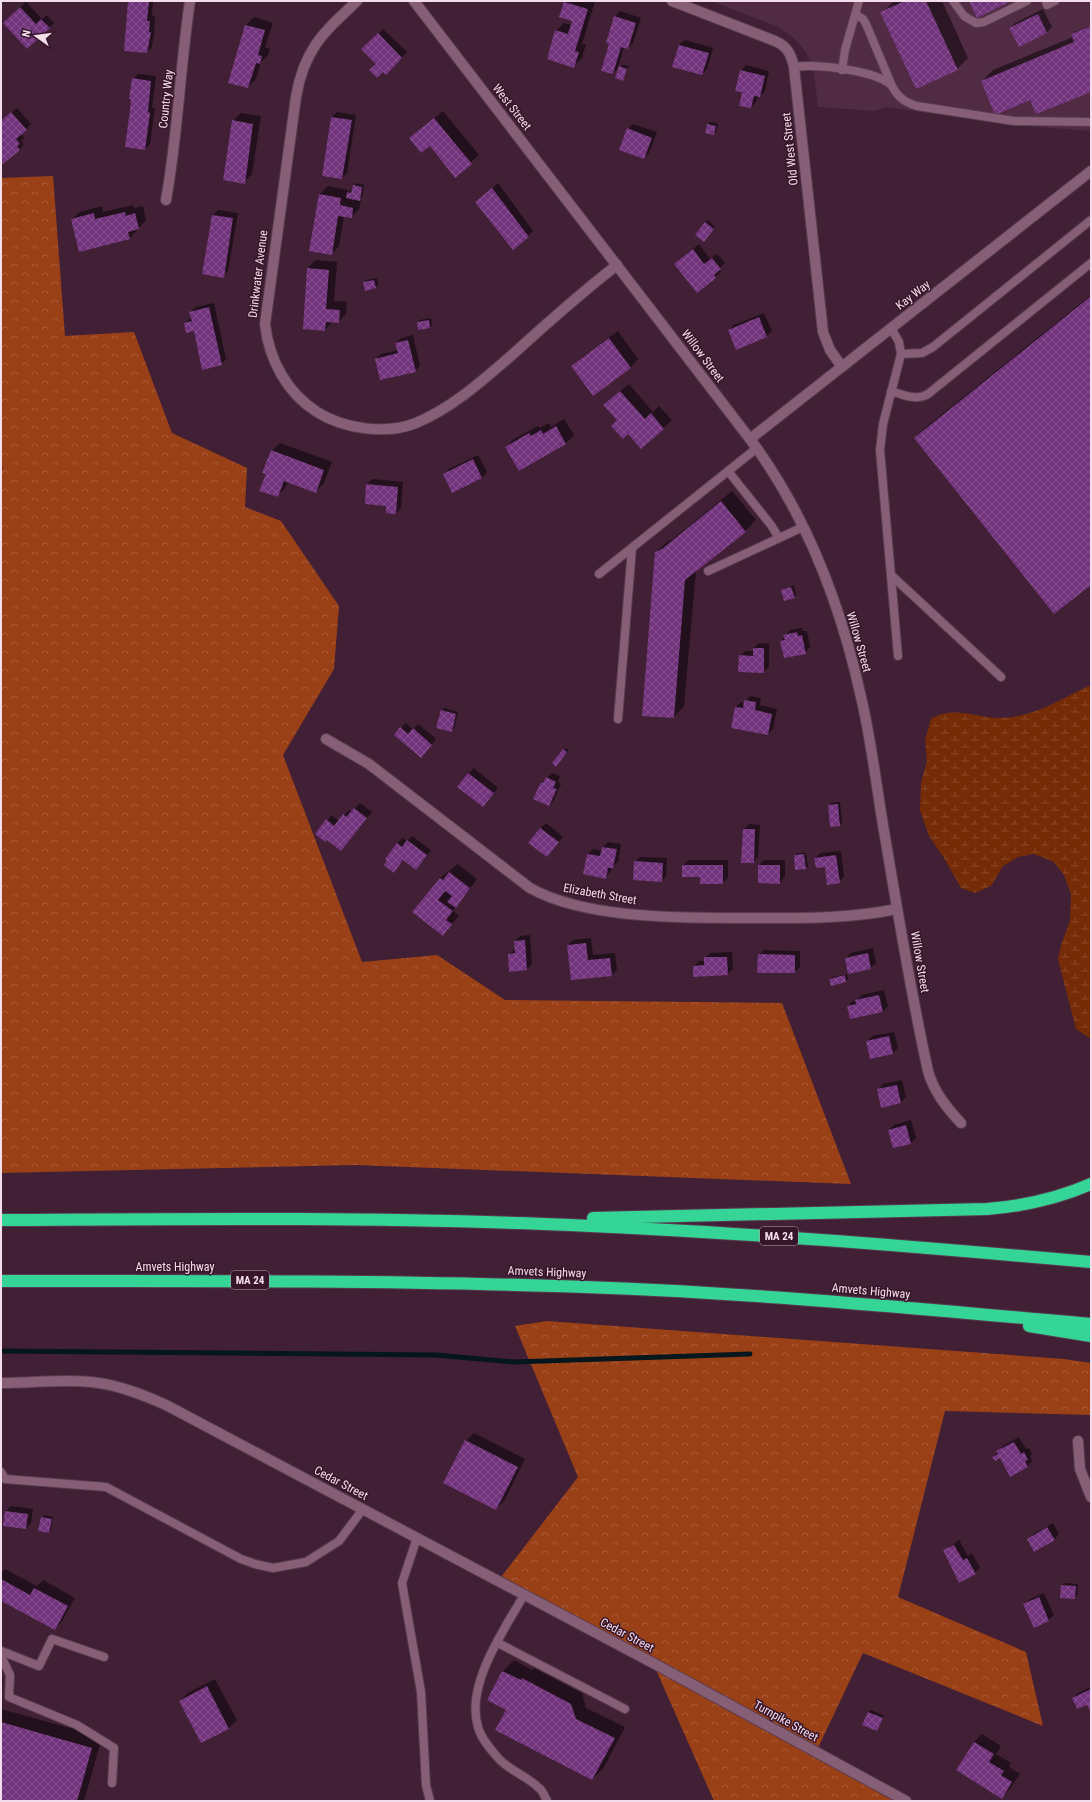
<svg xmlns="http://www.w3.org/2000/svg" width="1092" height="1802" font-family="'Roboto Condensed',sans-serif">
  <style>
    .built { fill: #512a44 }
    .forest { fill: url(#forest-crowns) }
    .wetland { fill: url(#wetland-marsh) }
    .shadow { fill: #0007 }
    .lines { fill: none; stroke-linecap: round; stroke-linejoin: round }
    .stream { stroke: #05161c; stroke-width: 5 }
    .building { fill: url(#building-cross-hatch) }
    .service-casing { stroke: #583b4e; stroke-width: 10 }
    .minor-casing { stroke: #583b4e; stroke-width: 12 }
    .tertiary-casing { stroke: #583b4e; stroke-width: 12 }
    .motorway-casing { stroke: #583b4e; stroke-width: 14 }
    .service { stroke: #865f77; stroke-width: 8 }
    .minor { stroke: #865f77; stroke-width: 10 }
    .tertiary { stroke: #865f77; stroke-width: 10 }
    .motorway { stroke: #35d598; stroke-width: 12 }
    .labels { text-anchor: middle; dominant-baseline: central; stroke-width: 3; stroke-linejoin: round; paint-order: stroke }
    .shield { fill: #36152b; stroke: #bca2b1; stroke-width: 1 }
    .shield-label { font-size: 11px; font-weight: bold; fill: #f5deeb }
    .street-label { font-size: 12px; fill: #f5deeb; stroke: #36152b }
  </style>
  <defs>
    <pattern id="forest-crowns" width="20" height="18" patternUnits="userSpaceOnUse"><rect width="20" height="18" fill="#9a4017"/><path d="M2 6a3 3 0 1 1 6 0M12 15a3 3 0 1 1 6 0" fill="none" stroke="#a95b39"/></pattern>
    <pattern id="wetland-marsh" width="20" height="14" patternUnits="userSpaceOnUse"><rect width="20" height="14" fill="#752b06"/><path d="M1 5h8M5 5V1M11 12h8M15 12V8" fill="none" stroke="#89492a"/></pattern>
    <pattern id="building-cross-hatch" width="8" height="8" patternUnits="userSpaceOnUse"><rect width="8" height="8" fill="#72347c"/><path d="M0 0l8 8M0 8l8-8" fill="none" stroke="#87518f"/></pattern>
  </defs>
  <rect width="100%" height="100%" fill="#411f35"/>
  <path class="built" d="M711,1h380v130l-67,-5 -138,-19 -12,4 -56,-4 -4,-34 -4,-12 -5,-10 -11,-13 -18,-12z"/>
  <g class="forest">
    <path d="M53,176l12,160 69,-4 38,101 75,35 -2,39 36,14 58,85 -5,63 -51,86 79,207 75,-7 68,45 277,3 69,181 -495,-19 -355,8v-703l2,-1 -2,-6v-285z"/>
    <path d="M547,1321l517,38 27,4v52l-146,-4 -47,186 128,55 17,74 -180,-73 -47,99 90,49h-192l-61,-138 -155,-82 80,-104 -63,-151z"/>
  </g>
  <path class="wetland" d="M1091,685v354l-15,-10 -18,-70 4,-17 8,-21 1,-27 -7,-19 -10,-13 -20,-8 -16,3 -15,9 -12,20 -16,7 -14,-5 -17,-30 -15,-22 -9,-26 1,-27 6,-22 -2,-21 6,-21c23,-14 45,-1 69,-1 5,0 12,-1 18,-2 26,-5 49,-20 73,-31z"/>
  <g class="shadow">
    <path d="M129,1h24l-1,15h3l-1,11h1l-3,20 -5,5z"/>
    <path d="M566,1h29l-13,43h4l-4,14 -8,8 -18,-35 8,-8 8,2 1,-5 -8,-18z"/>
    <path d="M894,1h48l26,57 -11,11 -40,19 -35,-75z"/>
    <path d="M26,2l16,17 5,-4 7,8 -5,5 -45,-5z"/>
    <path d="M1043,9l9,18 -5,5 -28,14 -9,-18 5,-5z"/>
    <path d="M620,11l21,7 -8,25 -5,5 -4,-1 -6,21 -5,5 -3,-29 5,-27z"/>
    <path d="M254,17l19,6 -8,24 5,2 -2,6 -7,7 -5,17 -8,8 -19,-5 17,-57z"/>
    <path d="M1091,26v65l-60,8 -49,-18 11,-11 80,-33 -1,-2 2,-3z"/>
    <path d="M383,29l24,23 -21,21 -24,-24z"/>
    <path d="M685,40l28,8 -6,21 -5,5 -23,-29z"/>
    <path d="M622,65l7,1 -6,13 -4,-12z"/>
    <path d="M746,65l23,6 -4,20 -5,5h-2l-2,6 -5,5 -8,-15 -2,-21z"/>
    <path d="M138,74l18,2 -4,32h3l-5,36 -5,5 -14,-39 2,-31z"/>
    <path d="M17,108l14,16 -10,10 3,4 -3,3 3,3 -5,6 -18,10v-38z"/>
    <path d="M443,111l36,44 -24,21 -25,-31 -20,-7z"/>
    <path d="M337,112l19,3 -9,58 -5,5 -19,-3 9,-58z"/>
    <path d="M241,113l20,3 -9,58 -8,8 -11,-61z"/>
    <path d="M710,122l8,2 -2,8 -2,2 -6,-10z"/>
    <path d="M633,124l24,8 -8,21 -5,5 -16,-29z"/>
    <path d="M356,183l8,2 -2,12 -3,3h2l-2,9 -8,8 -7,-1 -5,30 -8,8 -11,-60 8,-8 20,4v3l2,-3 3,1z"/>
    <path d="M498,183l35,48 -5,5 -46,-39z"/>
    <path d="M133,205l1,3 9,-2 3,14 -16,18 -58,-19 8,-7 22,-6 1,6z"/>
    <path d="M218,210l20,3 -10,58 -5,5 -10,-61z"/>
    <path d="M708,220l7,7 -9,11 -1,-16z"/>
    <path d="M699,244l11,15 7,-5 8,9 -6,6 2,3 -24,20 -22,-28z"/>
    <path d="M316,260l21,2 -3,39 13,1 -1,12 -8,8 -5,-1 -8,9 -17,-62z"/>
    <path d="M377,278l1,7 -2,2 -11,3 -1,-7 2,-3z"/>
    <path d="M1091,295v289l-176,-146 11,-11z"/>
    <path d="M214,303l12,56 -5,5 -26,-34 -10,-7 7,-5 -2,-6 6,-5z"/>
    <path d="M764,313l8,18 -6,5 -37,-6 5,-5z"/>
    <path d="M431,318l1,7 -2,2 -11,2 -1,-7 2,-2z"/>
    <path d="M618,331l20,28 -7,8 -37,27 -21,-28 8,-8z"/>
    <path d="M413,335l7,31 -5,5 -39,-12 5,-5 17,-4 -2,-7 5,-5z"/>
    <path d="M629,384l24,28 6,-6 13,14 -31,28 -23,-28 -5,-23z"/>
    <path d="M564,419l10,16 -8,8 -46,27 -14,-23 8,-8 24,-13 1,2 10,-5 2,4z"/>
    <path d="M280,443l52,19 -8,21 -8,8 -28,-10 -3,7 -8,8 -10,-22 5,-23z"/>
    <path d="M478,455l9,17 -5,6 -38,-4 5,-5z"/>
    <path d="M372,479l31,3 -2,26 -5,5 -29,-29z"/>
    <path d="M732,491l24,29 -11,11 -49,39 -12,136 -10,11 -18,-165 11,-10 6,-3z"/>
    <path d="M794,585l2,10 -2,3 -12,-8z"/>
    <path d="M802,628l1,3h4l3,16 -5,6 -24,-12 9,-11z"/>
    <path d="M759,643l10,1v23l-6,5 -23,-16 5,-5h9v-3z"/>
    <path d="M750,696l11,2 -1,7 17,4 -4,20 -5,5 -32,-27 5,-5 4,1z"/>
    <path d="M444,708l14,4 -4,17 -3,2 -14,-4 5,-17z"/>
    <path d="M406,723l7,6 5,-5 18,15 -10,13 -25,-24z"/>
    <path d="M566,748l3,2 -13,16 8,-16z"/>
    <path d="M474,768l24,20 -15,18 -25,-20z"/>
    <path d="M552,773l8,3 -2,6 3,2 -7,16 -5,5 -7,-22z"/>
    <path d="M840,802l2,21 -2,2 -11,-19 2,-3z"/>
    <path d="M360,803l12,9 -26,32 -19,-24 5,-5 7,6 10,-11 3,2z"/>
    <path d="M546,823l17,14 -16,19 -6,-28z"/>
    <path d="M749,824l11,1 -2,32 -5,5 -9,-33z"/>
    <path d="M412,836l19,14 -15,19 -12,-9 -10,11 3,-27 5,-6 5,3z"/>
    <path d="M608,842l13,2 -3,18 -7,5v5l-6,5 -17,-23 5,-5 9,2 1,-4z"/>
    <path d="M841,851l3,26 -5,5 -13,-16 -11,-8 6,-5z"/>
    <path d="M797,853h9l2,13 -3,2 -10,-12z"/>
    <path d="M640,857l27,1 -1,18 -5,5 -26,-19z"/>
    <path d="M688,860h40v18l-5,5 -22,-7 -18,-11z"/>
    <path d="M764,860h21v17l-6,6 -20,-18z"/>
    <path d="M458,864l19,15 -24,32 6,5 -16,18 -29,-22 26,-34z"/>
    <path d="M530,935l2,29 -5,5 -17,2 -1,-17 7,-5 -1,-8 5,-5z"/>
    <path d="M591,938l2,17 22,-2 2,17 -6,5 -39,4 -4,-34 5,-5z"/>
    <path d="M873,948l3,15 -6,5 -24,-10 5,-5z"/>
    <path d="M764,950l36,1v16l-6,5 -35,-17z"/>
    <path d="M732,952l1,17 -6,5 -33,-8 5,-5h6v-3l5,-5z"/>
    <path d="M847,974l1,5 -2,2 -16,-2 2,-2z"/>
    <path d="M884,990l4,16 -5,6 -33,6 -2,-12 5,-5 4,-1 5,-5z"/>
    <path d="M894,1032l4,16 -5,5 -26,-11 5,-6z"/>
    <path d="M902,1080l4,17 -5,5 -19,5 -4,-17 5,-6z"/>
    <path d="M911,1120l5,18 -5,5 -22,-13 5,-5z"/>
    <path d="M474,1433l51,26 -21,42 -8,8 -30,-68z"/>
    <path d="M1019,1437l7,12 3,-1 3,6 -2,2 2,5 -5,6 -27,-10h-7l10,-11z"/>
    <path d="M11,1506l22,3 -2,14 -5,5 -20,-17z"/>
    <path d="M44,1515l9,2 -2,13 -2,2 -8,-14z"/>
    <path d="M1053,1523l6,11 -5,6 -26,-1 5,-5z"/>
    <path d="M959,1540l9,16 4,-3 8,15 -5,5 -31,-22z"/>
    <path d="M5,1569l32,17 6,-6 32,18 -13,23 -7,8 -54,-29v-27z"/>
    <path d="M1064,1583l14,1 -1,12 -2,2 -13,-13z"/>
    <path d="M1044,1593l10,22 -6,5 -23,-16 5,-5z"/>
    <path d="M514,1660l18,10 2,-2 48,25 4,15 39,19 -22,42 -11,10 -85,-70 -19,-10 15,-28z"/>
    <path d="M215,1679l22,41 -8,8 -27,14 -22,-41 8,-8z"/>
    <path d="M1091,1687v23l-3,-7 -15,-5 5,-5z"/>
    <path d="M1,1709l101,28 -18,64h-83z"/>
    <path d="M871,1710l13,6 -7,14 -9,-18z"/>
    <path d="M982,1734l19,12 -5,8 15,9 -2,4 11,7 -11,16 -7,8 -28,-56z"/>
  </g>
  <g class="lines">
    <path class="stream" d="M1,1351l435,4 78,7 236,-8"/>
  </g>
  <g class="building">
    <path d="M128,1l21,1 -2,19h3l-1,11h2l-4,21 -23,-2z"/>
    <path d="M905,1h21l32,69 -42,19 -36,-77z"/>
    <path d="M969,1h42l-34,17z"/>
    <path d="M564,2l24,7 -13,42 4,1 -5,16 -27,-9 8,-29 13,4 4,-13 -13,-4z"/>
    <path d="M20,7l16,17 5,-5 9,9 -23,21 -24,-26z"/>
    <path d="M1038,14l9,19 -28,14 -10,-19z"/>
    <path d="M614,16l22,7 -8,26 -7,-2 -8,27 -12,-3 8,-27 -3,-1z"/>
    <path d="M245,25l20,5 -7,25 4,1 -2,8 -4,-1 -8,25 -20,-5z"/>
    <path d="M1091,26v66l-55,22 -6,-14 -35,15 -14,-34 93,-39 -3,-8z"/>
    <path d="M378,33l24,25 -16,17 -3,-3 -6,6 -8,-8 7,-6 -15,-15z"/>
    <path d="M679,45l30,8 -7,22 -30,-8z"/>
    <path d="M619,66l8,3 -4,12 -8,-3z"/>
    <path d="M740,70l25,6 -5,21 -6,-1 -3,12 -12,-2 3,-14 -7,-1z"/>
    <path d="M132,78l19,3 -3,31 2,1 -5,37 -20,-3 5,-37 1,-11h-2z"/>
    <path d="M11,112l16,18 -11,9 4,5 -3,2 3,4 -17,14 -2,-2v-41z"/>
    <path d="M331,117l21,3 -10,59 -20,-3z"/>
    <path d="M434,118l38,46 -17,14 -25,-32 -9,7 -12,-15z"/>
    <path d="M232,120l21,4 -8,60 -22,-4z"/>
    <path d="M707,124l9,2 -2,9 -9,-2z"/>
    <path d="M627,128l25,10 -8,21 -25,-9z"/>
    <path d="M353,185l9,2 -2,14 -14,-3 1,-6 4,1z"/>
    <path d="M492,188l37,49 -16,13 -38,-48z"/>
    <path d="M319,194l22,4 -1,7 13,3 -1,10 -14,-2 -6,39 -23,-4z"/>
    <path d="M125,212l1,4 9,-3 4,16 -11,3 2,7 -51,13 -8,-33 23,-6 1,6z"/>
    <path d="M212,215l21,3 -9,60 -22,-4z"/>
    <path d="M705,222l9,7 -10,13 -9,-7z"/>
    <path d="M693,249l11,15 8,-6 9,11 -7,6 2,3 -19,15 -23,-29z"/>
    <path d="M307,268l22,2 -3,39 14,1 -1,13 -13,-1 -1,9 -22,-2z"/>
    <path d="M374,280l2,8 -11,3 -2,-9z"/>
    <path d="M1091,296v289l-37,29 -140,-176z"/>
    <path d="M209,307l13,58 -20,5 -8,-39 -8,2 -2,-10 8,-2 -3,-9z"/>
    <path d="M759,317l8,20 -31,13 -8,-20z"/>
    <path d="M429,320l1,8 -12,2 -1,-8z"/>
    <path d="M609,338l22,30 -38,28 -22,-30z"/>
    <path d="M408,340l8,32 -36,8 -5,-21 23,-6 -3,-10z"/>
    <path d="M620,391l25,28 6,-6 13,16 -23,20 -13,-15 -5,5 -12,-13 6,-6 -14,-15z"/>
    <path d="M556,426l10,18 -47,27 -14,-24 24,-14 2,3 10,-6 2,4z"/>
    <path d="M271,450l53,20 -8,23 -32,-12 -6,16 -19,-6 7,-17 -4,-1z"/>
    <path d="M473,459l9,19 -30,15 -9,-19z"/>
    <path d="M366,484l32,3 -2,27 -10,-1v-7l-21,-2z"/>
    <path d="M721,501l25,31 -61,48 -11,138 -32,-2 13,-164 7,-3z"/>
    <path d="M791,587l4,11 -11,3 -3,-11z"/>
    <path d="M797,632l1,4 4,-1 4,19 -22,4 -4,-17 5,-1 -2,-5z"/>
    <path d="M753,648h11v25l-26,-1 1,-17 14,1z"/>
    <path d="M744,700l12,2 -1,8 17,4 -4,21 -37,-7 4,-21 8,1z"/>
    <path d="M441,710l15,4 -4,18 -16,-4z"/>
    <path d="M400,727l8,7 5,-6 19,17 -11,13 -27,-23z"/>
    <path d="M563,749l4,3 -11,15 -4,-4z"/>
    <path d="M468,773l26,20 -11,14 -26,-20z"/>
    <path d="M546,777l10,5 -3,6 4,1 -8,17 -16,-7 8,-17 2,1z"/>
    <path d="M838,804l2,22 -10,1 -2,-22z"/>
    <path d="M354,808l13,10 -26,33 -14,-11 -2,2 -10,-8 11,-15 8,7 9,-12 3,3z"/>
    <path d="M540,828l19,14 -12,15 -19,-14z"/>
    <path d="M743,829h12l-1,34h-13z"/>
    <path d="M407,840l20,15 -11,15 -13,-10 -9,13 -10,-8 3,-4 -2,-2 12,-16 5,4z"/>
    <path d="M602,847l15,2 -4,19h-5l-2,11 -23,-5 4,-20 13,2z"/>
    <path d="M804,854l2,15 -11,1 -1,-15z"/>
    <path d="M836,855l4,28 -13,2 -2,-18 -9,1 -2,-10z"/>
    <path d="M634,861l29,2 -1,19 -29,-2z"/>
    <path d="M682,865h41v19h-23v-7h-18z"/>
    <path d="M758,865h22v19l-22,-1z"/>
    <path d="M449,872l21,16 -14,20 -9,-6 5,-6 -7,-5 -7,9 15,11 -7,9 6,4 -9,12 -31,-24 28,-34 3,2z"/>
    <path d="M525,940l2,30 -18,2 -1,-18 7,-1 -1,-12z"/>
    <path d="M586,943l2,17 22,-2 2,18 -41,4 -4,-35z"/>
    <path d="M868,953l3,16 -23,5 -3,-16z"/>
    <path d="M758,954l37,1v18h-38z"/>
    <path d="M704,957h23l1,18 -35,2v-11l11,-1z"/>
    <path d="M845,975l1,7 -15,4 -2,-7z"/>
    <path d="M879,995l4,17 -33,7 -3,-13 9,-2 -1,-4z"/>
    <path d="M889,1036l4,18 -23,5 -4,-18z"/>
    <path d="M897,1085l4,18 -20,5 -4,-19z"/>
    <path d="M906,1125l5,19 -18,4 -5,-18z"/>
    <path d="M465,1440l53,27 -22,43 -53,-27z"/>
    <path d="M1014,1442l7,12 3,-2 4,8 -3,1 3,6 -18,10 -10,-19 -5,3 -3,-4 6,-3 -2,-3z"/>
    <path d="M5,1511l23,3 -2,15 -23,-3z"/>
    <path d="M41,1517l11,2 -3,14 -11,-2z"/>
    <path d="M1047,1527l8,13 -21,12 -7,-13z"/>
    <path d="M954,1545l9,15 4,-2 9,16 -17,9 -16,-33z"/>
    <path d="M1,1579l29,16 4,-7 34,18 -13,24 -54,-29z"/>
    <path d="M1061,1585l15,1 -1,13 -15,-1z"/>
    <path d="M1039,1597l10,24 -15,7 -11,-24z"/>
    <path d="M502,1671l19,9 1,-2 49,26 5,15 39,19 -23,42 -97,-50 11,-20 -19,-10z"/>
    <path d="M207,1686l22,43 -28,14 -22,-42z"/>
    <path d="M1091,1689v24l-4,-8 -10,4 -5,-11z"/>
    <path d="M868,1712l15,6 -6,13 -15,-6z"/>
    <path d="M1,1722l91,26 -15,53h-76z"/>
    <path d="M974,1742l20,12 -5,8 15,9 -3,4 11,7 -10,17 -46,-29z"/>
  </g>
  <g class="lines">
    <defs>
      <g id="service">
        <path d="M953,1l11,15 12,7 8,-1 43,-21"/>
        <path d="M1046,1l1,4 8,-4"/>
        <path d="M856,15l7,4 3,5 26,62c6,11 12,16 25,20l97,15 77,1"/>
        <path d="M794,67c22,-3 81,3 97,18"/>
        <path d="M842,70l3,-20 14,-49"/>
        <path d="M891,328l8,14 2,12 -18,70 -3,26 18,206"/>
        <path d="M901,354l21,-1 11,-6 158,-127"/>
        <path d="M891,391c12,4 26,10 37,3l163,-131"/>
        <path d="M728,471l43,54 8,13"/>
        <path d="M708,571l95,-44"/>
        <path d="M599,574l158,-126"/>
        <path d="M891,575l110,102"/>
        <path d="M618,719l14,-171"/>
        <path d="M1,1472l4,7 101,8 135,72 14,5 18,4 33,-6 33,-21 24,-32"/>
        <path d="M417,1538l-15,45 19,109 5,93 4,16"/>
        <path d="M524,1595c-20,35 -59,90 -46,132 3,12 14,24 22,33 11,11 28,17 39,28 4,3 6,9 8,13"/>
        <path d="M498,1643l127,66"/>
        <path d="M1,1651l38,15 13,-27 52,18"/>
        <path d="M1,1656l9,19 -1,22 68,28 37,23 -2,35"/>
      </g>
      <g id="minor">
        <path d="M357,1c-33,31 -53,48 -61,96l-31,227c4,36 22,69 52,88 27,17 69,23 99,11 36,-15 66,-42 96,-68 34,-31 69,-62 105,-90"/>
        <path d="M672,1l103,40c12,5 16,13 19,26l29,265 7,18 12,17"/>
        <path d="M166,200c12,-66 14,-133 24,-199"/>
        <path d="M750,439c56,75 91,167 111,258 10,42 15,86 22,128 14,82 27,165 45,246 6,21 18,36 33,52"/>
        <path d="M326,739l43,25 161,124c57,32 158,30 222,30 49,0 96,1 145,-9"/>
        <path d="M1,1383c33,0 72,-5 104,1 21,4 41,12 61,21l487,258 253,138"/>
        <path d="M1078,1441l2,28 11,28"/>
      </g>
      <path id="tertiary" d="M414,1l336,438 341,-268"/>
      <g id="motorway">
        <path d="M593,1218l394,-9c37,-3 70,-10 104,-25"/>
        <path d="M1,1220c181,-1 362,-3 543,4 183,7 365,22 547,38"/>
        <path d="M1,1281c185,0 369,-1 554,5 179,5 357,22 536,38"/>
        <path d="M1029,1326l62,10"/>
      </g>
    </defs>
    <use href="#service" class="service-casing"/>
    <use href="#minor" class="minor-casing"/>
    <use href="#tertiary" class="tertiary-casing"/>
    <use href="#motorway" class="motorway-casing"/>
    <use href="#service" class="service"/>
    <use href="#minor" class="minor"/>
    <use href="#tertiary" class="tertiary"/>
    <use href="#motorway" class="motorway"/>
  </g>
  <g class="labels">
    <g class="shield">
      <rect x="760" y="1227" width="38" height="18" rx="3"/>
      <rect x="231" y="1271" width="38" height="18" rx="3"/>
    </g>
    <g class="shield-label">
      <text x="779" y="1236">MA 24</text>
      <text x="250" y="1280">MA 24</text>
    </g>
    <g class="street-label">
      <text transform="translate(166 99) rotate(-84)">Country Way</text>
      <text transform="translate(512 107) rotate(52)">West Street</text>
      <text transform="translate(790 149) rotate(-96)">Old West Street</text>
      <text transform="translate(258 274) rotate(-83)">Drinkwater Avenue</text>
      <text transform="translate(913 295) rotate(-38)">Kay Way</text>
      <text transform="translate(703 356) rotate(53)">Willow Street</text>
      <text transform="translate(859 642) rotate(74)">Willow Street</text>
      <text transform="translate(600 894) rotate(10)">Elizabeth Street</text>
      <text transform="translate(920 962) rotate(80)">Willow Street</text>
      <text x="175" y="1267">Amvets Highway</text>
      <text transform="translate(547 1272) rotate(2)">Amvets Highway</text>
      <text transform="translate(871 1291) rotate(5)">Amvets Highway</text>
      <text transform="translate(341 1483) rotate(28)">Cedar Street</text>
      <text transform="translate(627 1635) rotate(28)">Cedar Street</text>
      <text transform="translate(786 1721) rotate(29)">Turnpike Street</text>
    </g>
  </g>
  <rect width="1092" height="1802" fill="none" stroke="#f5deeb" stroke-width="4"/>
  <g transform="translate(36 36) rotate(284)" stroke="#36152b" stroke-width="3" paint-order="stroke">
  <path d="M0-3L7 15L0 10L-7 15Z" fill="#f5deeb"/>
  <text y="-6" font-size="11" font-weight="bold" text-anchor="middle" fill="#f5deeb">N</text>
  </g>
</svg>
